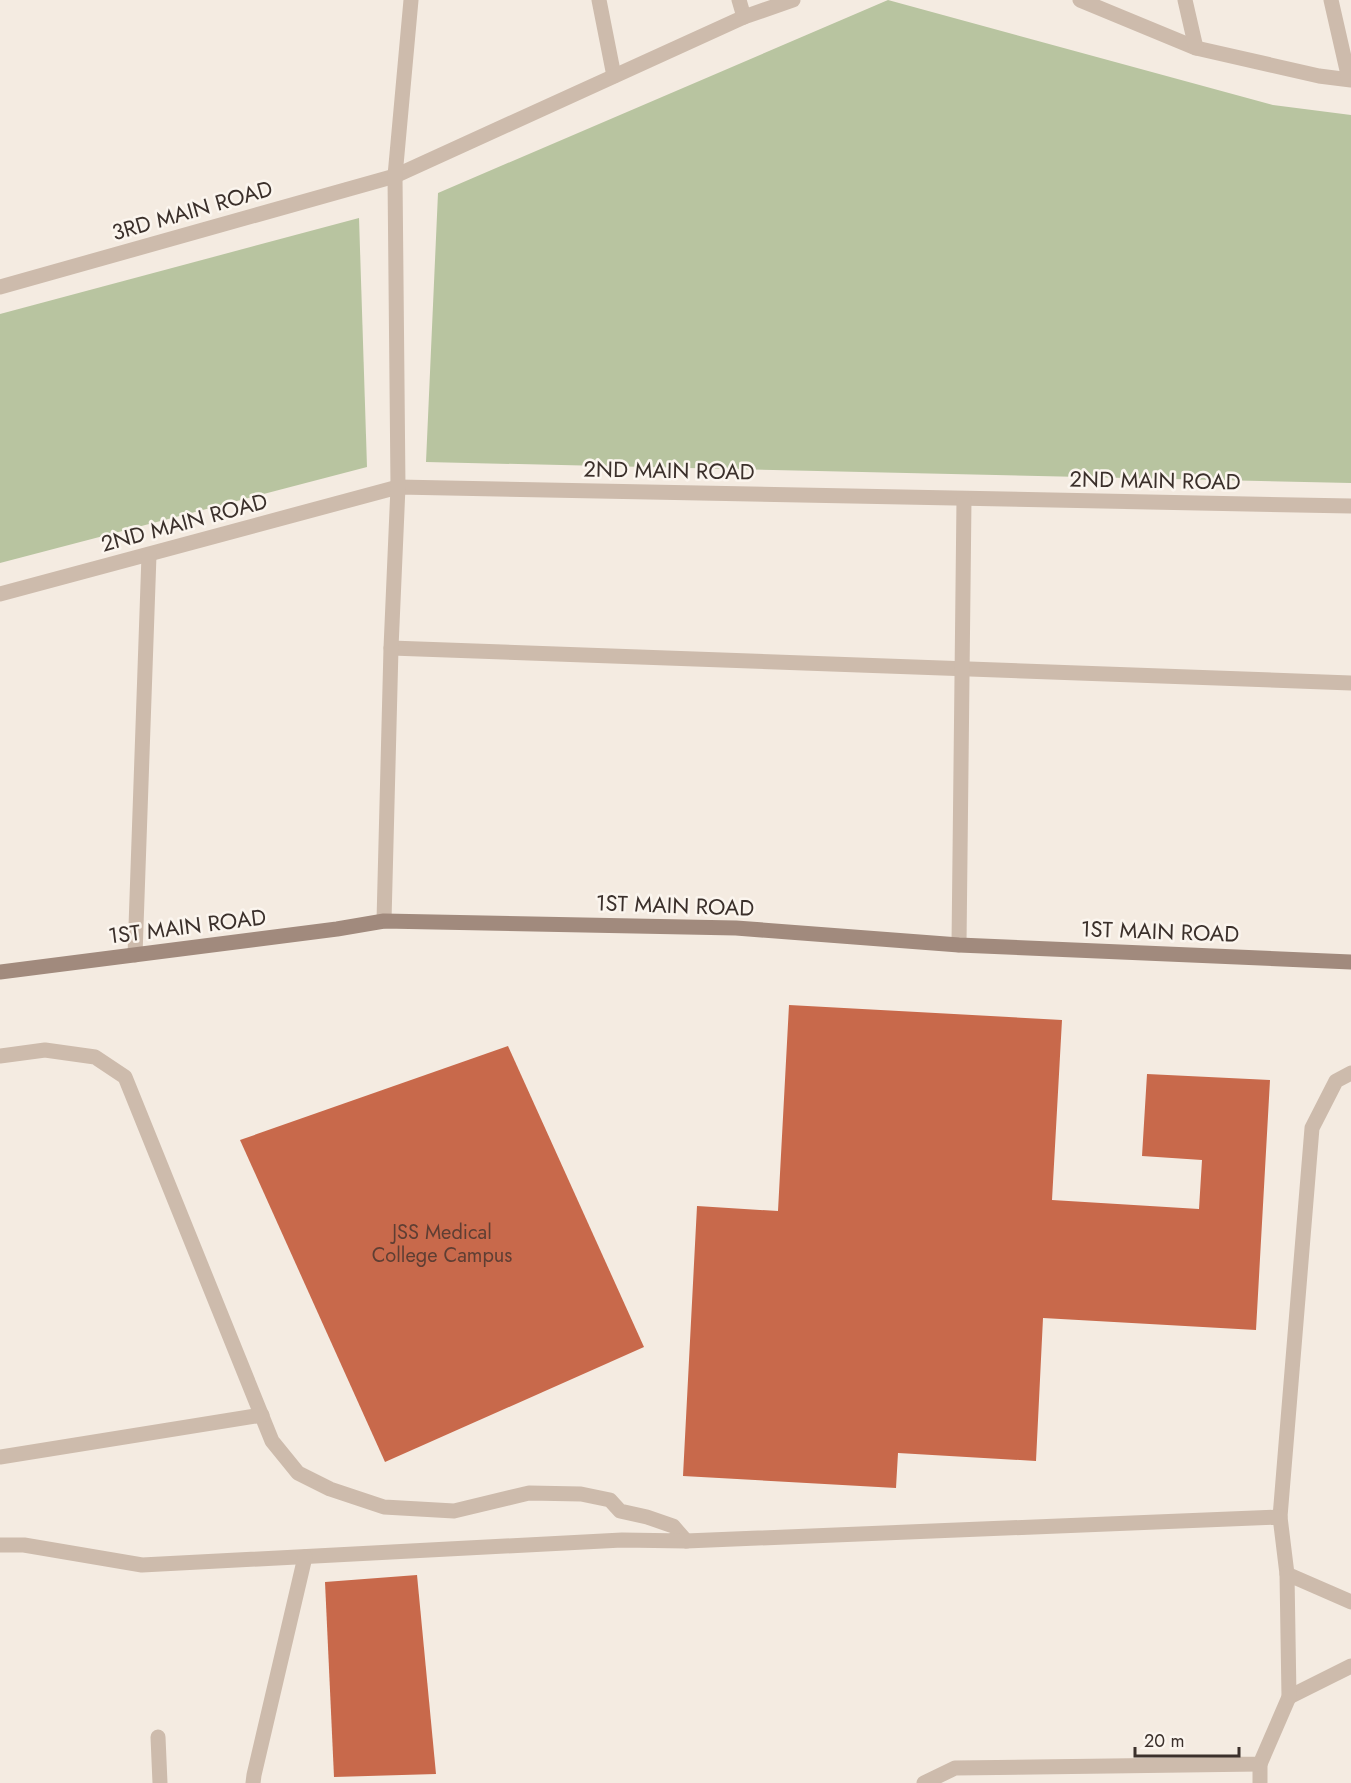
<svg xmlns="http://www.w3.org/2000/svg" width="1351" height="1783" font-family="Jost,sans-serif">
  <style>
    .green { fill: #b8c4a0 }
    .building { fill: #c8694b }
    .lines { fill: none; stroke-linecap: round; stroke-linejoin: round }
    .lane { stroke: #cdbbac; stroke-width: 15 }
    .street { stroke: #cdbbac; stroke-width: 15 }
    .secondary { stroke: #a18a7d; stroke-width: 15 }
    .labels { text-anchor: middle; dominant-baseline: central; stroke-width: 5; stroke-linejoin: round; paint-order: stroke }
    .number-label { font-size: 20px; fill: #5e3e33 }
    .street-label { font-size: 22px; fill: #3b302b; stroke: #fbf5ee }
  </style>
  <rect width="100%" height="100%" fill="#f4ebe1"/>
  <g class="green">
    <path d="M888,0l385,105 78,10v368l-925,-21 12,-269z"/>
    <path d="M359,218l8,249 -367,96v-249z"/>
  </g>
  <g class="building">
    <path d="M789,1005l273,15 -10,180 147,9 3,-49 -60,-4 5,-82 123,6 -14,250 -213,-12 -7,143 -138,-8 -2,35 -213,-12 14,-270 81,5z"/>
    <path d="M508,1046l136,301 -259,115 -145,-322z"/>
    <path d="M417,1575l19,199 -102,3 -9,-195z"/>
  </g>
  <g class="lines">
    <g class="lane">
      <path d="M0,1056l45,-6 50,7 30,20 147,364 26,32 32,16 54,18 70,4 75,-18 52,1 29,6 10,11 27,6 26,9 13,15"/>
      <path d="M0,1457l262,-42"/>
      <path d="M1280,1517l32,-389 24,-47 15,-8"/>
      <path d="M0,1545h24l118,20 480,-25 64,1 594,-24 7,57"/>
      <path d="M1289,1697l62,-31"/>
      <path d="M1260,1764v19"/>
      <path d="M253,1783l1,-8 51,-218"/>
      <path d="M924,1783l31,-15 305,-4 29,-67 -2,-123 64,28"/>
    </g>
    <g class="street">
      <path d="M599,0l15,76"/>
      <path d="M739,0l5,17"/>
      <path d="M1080,0l116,48 123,28 32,4"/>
      <path d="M1185,0l11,48"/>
      <path d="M1331,0l18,79"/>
      <path d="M0,287l395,-111 349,-159 49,-17"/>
      <path d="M0,594l398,-107 953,19"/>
      <path d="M391,648l960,35"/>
      <path d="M384,921l7,-273 7,-161 -3,-311 16,-176"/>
      <path d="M959,945l5,-446"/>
      <path d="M135,955l14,-400"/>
      <path d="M158,1737l2,46"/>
    </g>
    <path class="secondary" d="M0,972l337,-43 47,-8 352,7 223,17 392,17"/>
  </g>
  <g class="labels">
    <g class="number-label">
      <text x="442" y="1232">JSS Medical<tspan x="442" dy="23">College Campus</tspan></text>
    </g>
    <g class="street-label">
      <text transform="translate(192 210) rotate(-16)">3RD MAIN ROAD</text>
      <text transform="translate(669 470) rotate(1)">2ND MAIN ROAD</text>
      <text transform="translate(1155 480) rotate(1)">2ND MAIN ROAD</text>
      <text transform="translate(184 522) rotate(-15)">2ND MAIN ROAD</text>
      <text transform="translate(675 905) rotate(2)">1ST MAIN ROAD</text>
      <text transform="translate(187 926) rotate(-7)">1ST MAIN ROAD</text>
      <text transform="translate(1160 931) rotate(2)">1ST MAIN ROAD</text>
    </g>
  </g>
  <path d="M1135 1747v9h104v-9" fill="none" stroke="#3b302b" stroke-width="3"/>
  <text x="1144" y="1747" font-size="18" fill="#3b302b" stroke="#fbf5ee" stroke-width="4.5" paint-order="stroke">20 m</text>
</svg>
